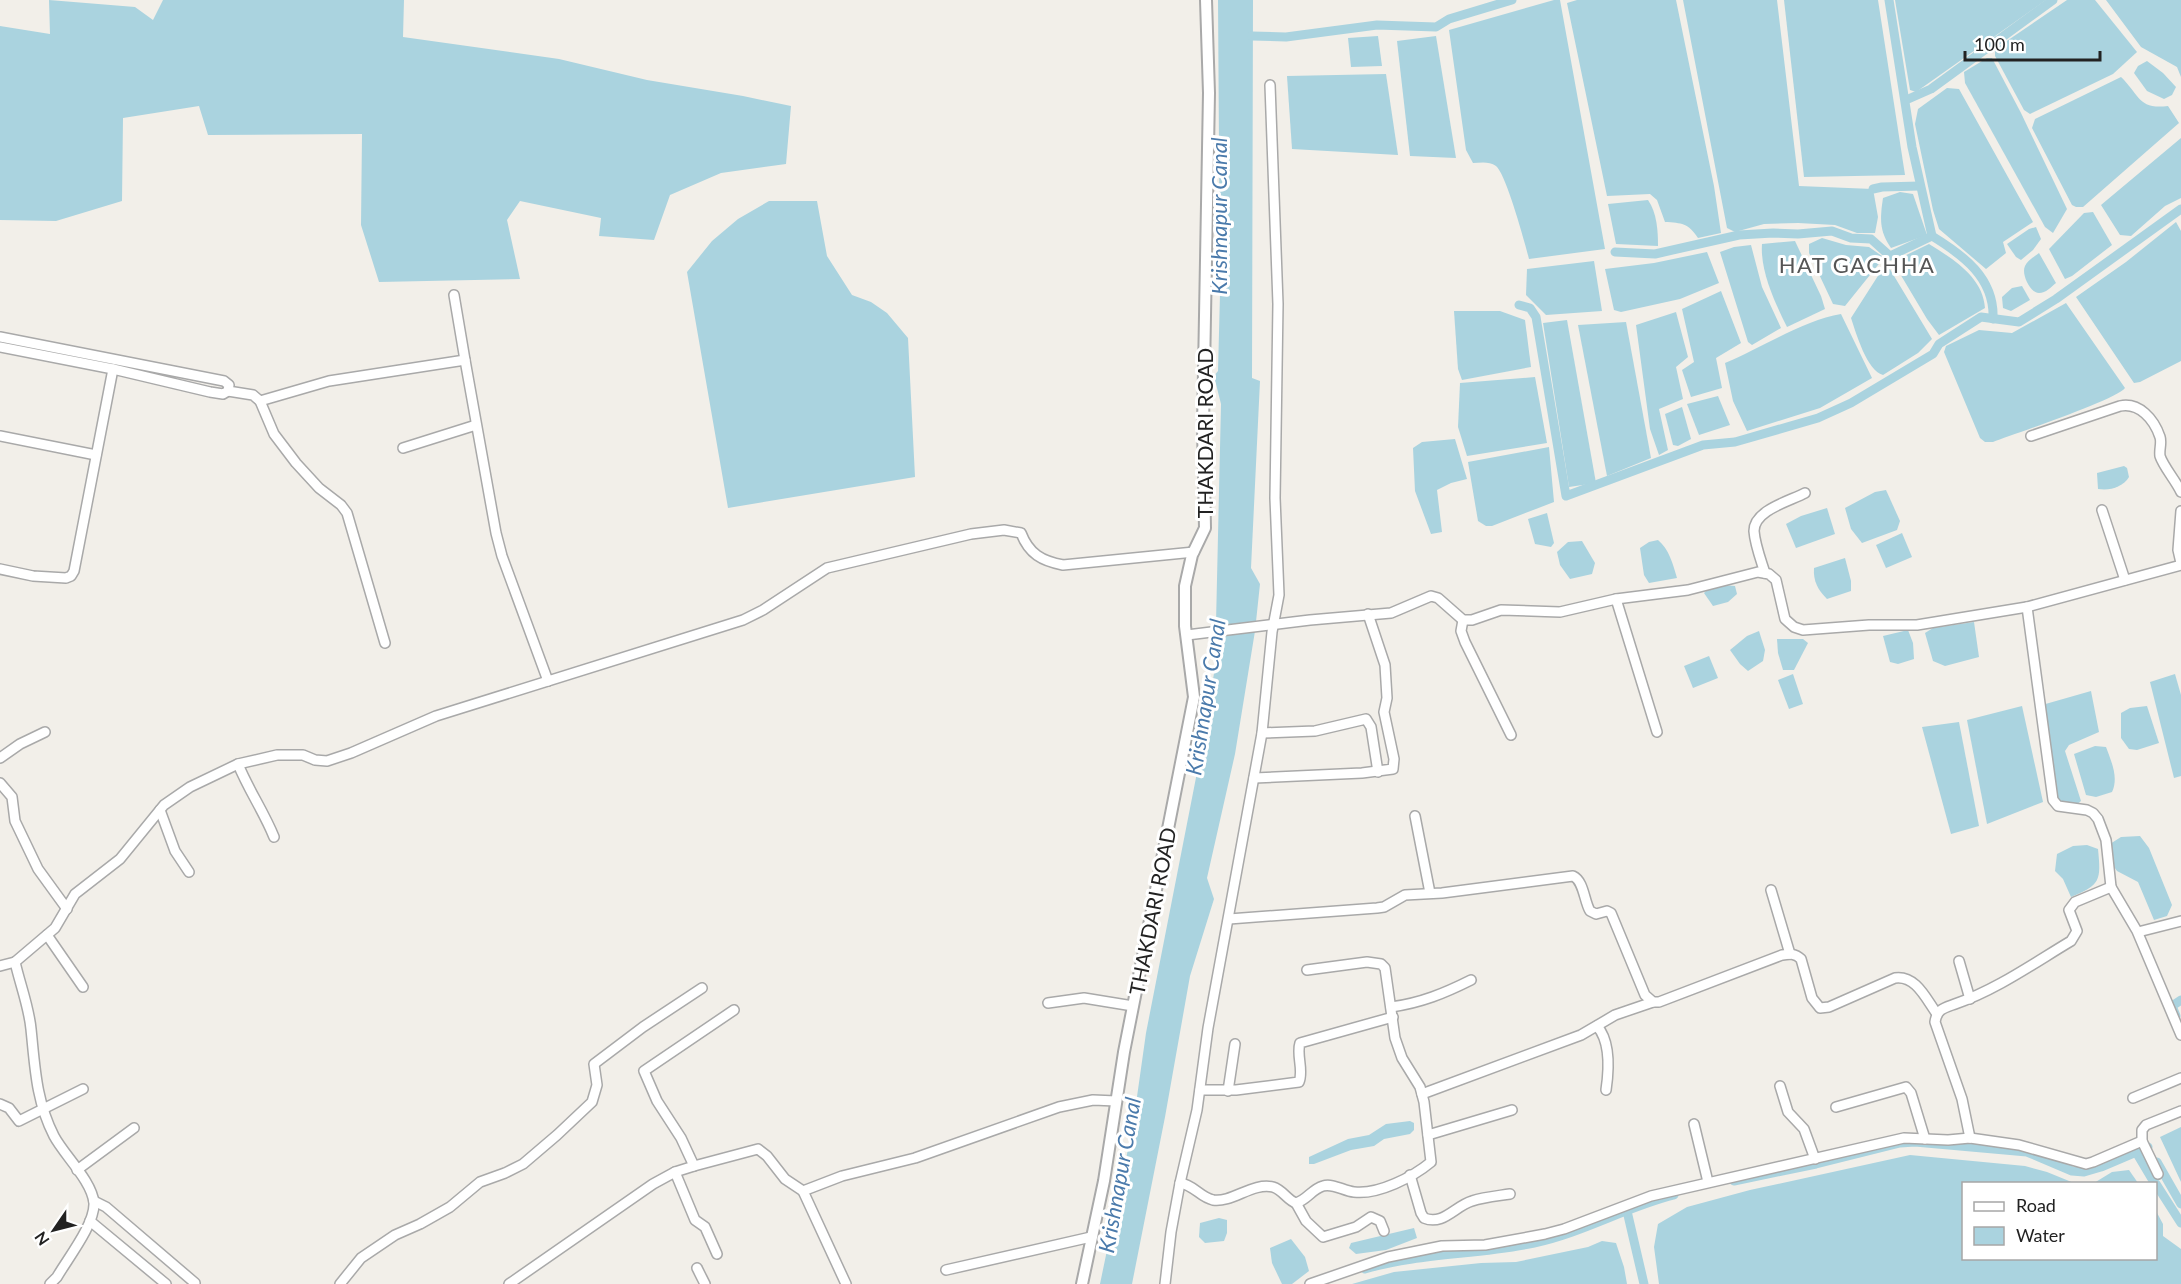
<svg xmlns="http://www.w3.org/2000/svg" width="2181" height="1284" font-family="Lato,sans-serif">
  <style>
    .water { fill: #aad3df }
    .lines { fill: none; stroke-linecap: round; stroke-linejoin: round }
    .canal { stroke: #aad3df; stroke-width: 9 }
    .minor-casing { stroke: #a9a9a9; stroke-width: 12 }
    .tertiary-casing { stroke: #a9a9a9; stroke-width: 14 }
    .minor { stroke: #fff; stroke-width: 9 }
    .tertiary { stroke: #fff; stroke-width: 10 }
    .labels { text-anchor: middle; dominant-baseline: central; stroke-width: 6; stroke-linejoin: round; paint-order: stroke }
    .street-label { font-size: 21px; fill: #222; stroke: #fff }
    .water-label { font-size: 22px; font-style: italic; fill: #4a7aab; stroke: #fff }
    .neighbourhood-label { font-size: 22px; letter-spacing: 1.5px; fill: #555; stroke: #fff }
  </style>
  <rect width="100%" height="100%" fill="#f2efe9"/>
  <g class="water">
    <path d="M49,0l86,7 18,13 10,-20h241l-1,37 156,22 88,21 96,16 48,10 -5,58 -65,9 -51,22 -16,45 -55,-4 2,-18 -81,-17 -13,19 13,59 -141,3 -18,-57 1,-91 -154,1 -9,-29 -76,12 -1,83 -66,20 -56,-1v-194l50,8z"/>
    <path d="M1218,0h35l-1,378 8,3 -9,187 9,16 -5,47 -20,123 -28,124 7,21 -24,77 -25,141 -33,167h-32l33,-159 13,-92 56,-286 13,-80 6,-263 -7,-28 4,-5 2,-77z"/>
    <path d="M1554,0h6l45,249 -76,10c-4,-16 -23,-85 -33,-93 -7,-5 -16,-3 -23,-3l-7,-13 -17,-120z"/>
    <path d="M1577,0h99l38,186 7,47 -23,5c-10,-15 -16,-15 -33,-16l-8,-22 -7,-6 -43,2 -40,-193z"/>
    <path d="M1683,0h94l22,186 74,3 5,28 -3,16h-18l-22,-8 -37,-2 -34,1 -29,8 -8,-4z"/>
    <path d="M1784,0h94l27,175 -101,2z"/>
    <path d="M1895,0h151l-130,92 -6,-2z"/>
    <path d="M2067,0h28l42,52 -24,22 -83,40 -6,-4 -29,-54v-7z"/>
    <path d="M2106,0h75v77l-4,-10 -36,-20z"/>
    <path d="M1378,36l4,30 -31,1 -3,-29z"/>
    <path d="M1436,36l20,122 -46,-2 -13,-115z"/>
    <path d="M1987,58h5l29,55 46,96 -14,24 -8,-6 -80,-144 -1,-11z"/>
    <path d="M2147,61l16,12 13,14 -4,8 -8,4 -17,-8 -13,-18 4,-7z"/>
    <path d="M1386,74l12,81 -106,-6 -5,-73z"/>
    <path d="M2121,77c18,17 17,33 47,29l11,17 -96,84h-7l-4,-2 -40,-77 3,-9z"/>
    <path d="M1947,88l12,1 74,133 -30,20 3,11 -20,16 -47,-40 -6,-19 -18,-86 3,-15z"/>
    <path d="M2181,138v60l-16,8 -34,30 -11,-1 -19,-30z"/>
    <path d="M1900,192l13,2 14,41 -36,13c-12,-17 -11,-30 -8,-50z"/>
    <path d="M1648,200c9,13 10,31 10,46l-42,-2 -8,-40z"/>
    <path d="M769,201h48l10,55 25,39 19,7 16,11 21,25 7,139 -187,31 -41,-236 25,-31 26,-22z"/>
    <path d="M2093,212l19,33 -40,31 -7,3 -16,-30 35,-36z"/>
    <path d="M2176,222l5,9v130l-41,21 -6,1 -58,-86 50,-35z"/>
    <path d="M2036,227l5,12 -8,11 -12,10 -5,-3 -9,-13 22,-15z"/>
    <path d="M1822,238l24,7 23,2 13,9v4l-37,46 -12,-2 -24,-51v-9z"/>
    <path d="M1795,241l26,55 4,13 -38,18c-12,-24 -27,-56 -25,-83z"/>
    <path d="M1929,244c24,15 54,33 56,64l-46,27 -12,-16 -31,-52v-7z"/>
    <path d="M1751,245l11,42 19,41 -29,17 -4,-3 -28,-90 14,-5z"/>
    <path d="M1707,252l12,31 -39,16 -59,13 -7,-2 -9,-41 49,-6z"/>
    <path d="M2039,253l17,30c-5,4 -10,10 -17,10 -9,0 -18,-19 -14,-27 2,-5 10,-10 14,-13z"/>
    <path d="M1594,261l8,50 -56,4 -20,-20 1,-26z"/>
    <path d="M1888,266l44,73 -14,14 -35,22c-16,-4 -27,-42 -32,-57l32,-50z"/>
    <path d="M2022,286l8,14 -19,11 -8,-3 -1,-11 10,-9z"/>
    <path d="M1721,291l20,52 -25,15 6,30 -31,9 -9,-27 12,-8 -12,-53z"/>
    <path d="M2066,303l59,85c-9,12 -111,46 -132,54h-8l-5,-4 -36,-86 2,-6 33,-16 33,3z"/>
    <path d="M1454,311h46l25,9 6,47 -69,13 -4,-11z"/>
    <path d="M1676,312l12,45 -12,10 7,32 -24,10 9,41 -9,5 -9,-26 -14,-104z"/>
    <path d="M1841,314l31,64 -52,30 -73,23 -14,-30 -8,-38c36,-15 79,-43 116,-49z"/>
    <path d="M1567,320l29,163 -27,4 -26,-164z"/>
    <path d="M1626,322l25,136 -44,18 -29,-151z"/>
    <path d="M1535,377l12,66 -80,13 -9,-29 2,-44z"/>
    <path d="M1718,396l12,29 -31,10 -12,-31z"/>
    <path d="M1682,407l9,32 -13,7 -5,-1 -8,-31z"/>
    <path d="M1455,439l12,40 -16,4 -14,7 5,42 -11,2 -16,-43 -2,-43 9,-6z"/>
    <path d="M1549,447l5,55 -62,24h-6l-8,-5 -10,-59z"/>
    <path d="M2124,466l3,2 2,9c-6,10 -19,14 -31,12l-1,-16z"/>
    <path d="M1886,490l14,31 -3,9 -35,13 -11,-14 -6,-21 30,-16z"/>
    <path d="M1827,508l8,26 -39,14 -10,-24 15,-8z"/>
    <path d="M1547,513l7,30 -3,4 -16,-3 -7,-25z"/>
    <path d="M1902,533l10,24 -26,11 -10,-23z"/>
    <path d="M1658,540c11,9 15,24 19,38l-28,5 -5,-8 -4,-27 9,-6z"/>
    <path d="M1582,541l13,22 -3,11 -22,5 -10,-14 -3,-13 11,-10z"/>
    <path d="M1845,558l6,23v10l-24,8c-9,-9 -14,-18 -13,-31z"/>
    <path d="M1723,585l12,1 2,8 -9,8 -15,4 -9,-13 4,-4z"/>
    <path d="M1974,622l5,35 -34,9 -12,-5 -8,-28 8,-5z"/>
    <path d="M1908,630l5,13 1,16 -16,5 -8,-2 -7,-26z"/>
    <path d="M1759,631l6,19 -2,11 -15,10 -8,-7 -10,-14 17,-14z"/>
    <path d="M1777,639h26l5,4 -14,27h-11l-5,-17z"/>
    <path d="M1709,656l9,22 -25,10 -9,-22z"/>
    <path d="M1793,674l10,30 -14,5 -11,-29z"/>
    <path d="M2175,674l6,21v81l-7,2 -24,-96z"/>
    <path d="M2091,691l8,41 -30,13 -4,6 16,50 -5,4 -18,-3 -6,-22 -10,-75z"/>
    <path d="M2022,706l21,96 -56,22 -20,-104z"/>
    <path d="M2147,706l12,37 -22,7 -8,-1 -8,-11v-25l9,-5z"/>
    <path d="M1959,722l20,104 -28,8 -29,-107z"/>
    <path d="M2095,746l11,1c5,14 13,30 6,45l-16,5 -10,-2 -12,-41z"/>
    <path d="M2140,836l9,12 23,57 -5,11 -13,4 -16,-38 -21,-11 -7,-10v-17l11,-7z"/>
    <path d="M2087,845l11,4c3,31 3,36 -27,48l-8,-18 -8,-8 2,-17 16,-8z"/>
    <path d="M1410,1121l4,2v7l-4,4 -26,5 -10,7 -23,4 -37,14h-5v-7l39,-18 21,-4 17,-11z"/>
    <path d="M2181,1127v55l-21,-45z"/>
    <path d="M1910,1155l115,11 22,6 27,11 -110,1v74h192v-47l7,13v12l18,13v35h-522l-5,-37 4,-23 29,-17 63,-17z"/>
    <path d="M2129,1170l9,13h-44l18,-11z"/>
    <path d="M1219,1218l8,2v13l-3,8 -19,2 -6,-6 1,-14z"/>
    <path d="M1414,1228l3,10 -31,12 -30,4 -7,-6 2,-5z"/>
    <path d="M1291,1239l14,18 4,14 -17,13h-10l-10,-21 -2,-15z"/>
    <path d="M1602,1241l14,2 8,24 3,17h-275l42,-12 87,-9 35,-1 72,-15z"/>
  </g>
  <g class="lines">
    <g class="canal">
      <path d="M1252,36l34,1 91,-12 59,2 13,-8 63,-19"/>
      <path d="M1906,100l25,-11 122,-89"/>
      <path d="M1873,189l9,-2 38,-1"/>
      <path d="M1932,236c31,19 63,42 61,83"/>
      <path d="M1615,252l40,2 84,-19 34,-2 25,1 34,-3 19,7 20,1 19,17 42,-20 -20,-89 -23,-147"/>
      <path d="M1519,305l11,3 6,9 30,179 137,-51 32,-3 83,-24 33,-15 82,-49 6,-10 42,-27 38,5 37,-23 125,-90"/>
      <path d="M2176,1016l-4,-10 9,-6"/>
      <path d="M2136,1152l19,32"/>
      <path d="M2157,1162l24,42"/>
      <path d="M1734,1181l82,-17 84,-21 15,-1 112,10 45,19 12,1 17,-5 47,-20"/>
      <path d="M2156,1184l25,39"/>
      <path d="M1627,1211l17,73"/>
      <path d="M1365,1269c55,-16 113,-14 169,-26 48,-10 92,-36 140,-48"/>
    </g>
    <defs>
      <g id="minor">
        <path d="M454,295l11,65"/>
        <path d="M0,337l224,44 5,4 -1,6 -5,3 -13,-2 -97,-23 -113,-22"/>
        <path d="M228,391l25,4 7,6 14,33 22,29 23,25 22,17 6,8 38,130"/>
        <path d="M260,401l69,-20 136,-21 31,173 6,23 46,125"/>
        <path d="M0,436l96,19"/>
        <path d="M2031,436l89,-30c19,-4 34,13 40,31 2,6 -1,12 0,19 3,10 16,25 21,36"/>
        <path d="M403,448l73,-23"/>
        <path d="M2102,510l23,70"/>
        <path d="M2181,511l-3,39 3,13"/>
        <path d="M0,569l33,7 33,2 5,-2 3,-5 39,-202"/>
        <path d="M1765,573c-4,-13 -10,-28 -11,-42 0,-21 36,-30 51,-38"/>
        <path d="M1616,599l41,133"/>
        <path d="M2027,607l26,193 5,6 29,4 6,3 5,6 8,21 5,47 26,44 44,104"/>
        <path d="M1463,620l-2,11 4,11 46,93"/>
        <path d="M1187,635l123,-15 81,-7 40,-17 7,2 25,22h9l29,-10 59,2 56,-13 72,-9 70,-18 11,2 7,6 9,39 9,8 9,3 66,-5h48l110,-18 154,-42"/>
        <path d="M1262,733l53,-2 51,-12 5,8 7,45"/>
        <path d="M0,758l20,-14 25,-12"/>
        <path d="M238,764c10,25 26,48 36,73"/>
        <path d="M1254,778l108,-5 31,-4 1,-10 -10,-47 3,-14 -2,-33 -17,-51"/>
        <path d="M0,783l12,14 3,24 23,48 29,40"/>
        <path d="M160,810l15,41 14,21"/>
        <path d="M1415,816l15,77"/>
        <path d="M1771,890l19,64"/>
        <path d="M1229,919l148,-11 7,-1 21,-12 37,-2 131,-17c11,5 11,25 17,35l6,3 11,-3 4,2 34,82 8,7h6l123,-47c7,-1 13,-2 19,4l11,39 8,10 9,-1 66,-29c21,-3 31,21 42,36"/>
        <path d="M2138,932l43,-11"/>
        <path d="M47,935l36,52"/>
        <path d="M1959,961l11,38"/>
        <path d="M0,966l15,-4"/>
        <path d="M1048,1003l36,-5 49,8"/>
        <path d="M1391,1007c30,-4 54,-14 80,-27"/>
        <path d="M1597,1026c14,16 12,44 9,64"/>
        <path d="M1780,1086l8,26 16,17 11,30"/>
        <path d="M1200,1090h36l63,-8c5,-12 -3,-27 1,-39l93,-26"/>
        <path d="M1228,1091l7,-47"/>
        <path d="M1422,1094l159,-59 34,-20 38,-13"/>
        <path d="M2133,1098l48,-20"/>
        <path d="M0,1104l9,4 10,13 64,-32"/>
        <path d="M1836,1107l70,-20 5,6 14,46"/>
        <path d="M1694,1124l14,58"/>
        <path d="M1428,1135l84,-25"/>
        <path d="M1970,1138l-8,-39 -27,-77c2,-13 9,-14 20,-18 41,-14 79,-41 116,-63l6,-10 -8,-21 6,-8 36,-15"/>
        <path d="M694,1166l-13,-28 -24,-37 -13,-30 90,-61"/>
        <path d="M77,1170l57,-42"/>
        <path d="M675,1172l20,48 10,7 12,27"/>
        <path d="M2158,1174l-16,-33v-11l4,-5 35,-14"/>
        <path d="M1410,1175l11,38 3,5c19,8 31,-12 48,-17 12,-4 25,-5 38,-7"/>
        <path d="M1180,1183c14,2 20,14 33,17 19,3 40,-18 60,-13 10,3 14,13 23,16 11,-3 16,-14 27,-17 10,-3 21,5 31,6 24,3 59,-15 77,-30l-7,-60 -4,-15 -18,-29 -7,-20 -10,-70 -4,-4 -14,-2 -60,8"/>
        <path d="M94,1201l12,6 89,76"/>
        <path d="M1296,1203l10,18 17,16 33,-10 15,-10 9,4 4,10"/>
        <path d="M90,1221l76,63"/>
        <path d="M697,1268l8,16"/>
        <path d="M946,1270l145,-33"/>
        <path d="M50,1284l7,-7c11,-19 38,-53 37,-74 -2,-22 -30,-48 -40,-67 -18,-35 -19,-69 -23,-107 -2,-22 -11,-45 -16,-67l40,-34 20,-34 45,-35 44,-54 26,-18 48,-23 39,-9h26l12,5 12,1 24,-8 85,-37 307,-96 20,-10 64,-42 144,-34 33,-4 17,3c8,21 21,28 42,32l131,-13"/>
        <path d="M340,1284l21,-26 34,-23 25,-11 30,-17 30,-25 25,-9 18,-9 34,-29 35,-33 5,-17 -3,-21 49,-37 59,-39"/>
        <path d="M509,1284l144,-100 22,-12 19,-6 64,-17 9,7 18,23 18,12"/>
        <path d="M846,1284l-43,-93 39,-15 73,-18 144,-51 34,-7 23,1"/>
        <path d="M1165,1284l6,-52 9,-49 17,-73 11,-82 54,-295 10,-101 7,-37 -4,-97 3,-194 -8,-219"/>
        <path d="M1310,1284l78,-27 54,-11 43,-1 60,-11 19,-5 87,-33 253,-58 44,2 22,-2 49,7 67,19 7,-2 49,-21"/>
      </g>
      <path id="tertiary" d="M1082,1284l22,-103 20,-129 70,-355 -9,-71v-40l7,-31 13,-27 -2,-101 6,-334 -3,-93"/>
    </defs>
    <use href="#minor" class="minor-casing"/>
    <use href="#tertiary" class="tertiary-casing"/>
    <use href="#minor" class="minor"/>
    <use href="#tertiary" class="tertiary"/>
  </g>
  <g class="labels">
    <g class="street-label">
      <text transform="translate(1204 433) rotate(-90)">THAKDARI ROAD</text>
      <text transform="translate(1152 911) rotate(-79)">THAKDARI ROAD</text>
    </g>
    <g class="water-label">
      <text transform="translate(1218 216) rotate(-90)">Krishnapur Canal</text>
      <text transform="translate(1205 697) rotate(-81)">Krishnapur Canal</text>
      <text transform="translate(1119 1175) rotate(-80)">Krishnapur Canal</text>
    </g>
    <g class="neighbourhood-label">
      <text x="1857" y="264">HAT GACHHA</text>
    </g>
  </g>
  <rect x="1962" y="1182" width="195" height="78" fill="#ffffff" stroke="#a7a7a7" stroke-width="1.5"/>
  <rect x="1974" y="1202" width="30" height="9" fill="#ffffff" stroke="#a7a7a7" stroke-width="1.5"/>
  <text x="2016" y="1212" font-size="18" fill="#222222">Road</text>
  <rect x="1974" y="1227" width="30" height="18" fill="#aad3df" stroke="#a7a7a7" stroke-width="1.5"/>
  <text x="2016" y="1242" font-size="18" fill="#222222">Water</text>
  <g transform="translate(54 1230) rotate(235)" stroke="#ffffff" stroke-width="4.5" paint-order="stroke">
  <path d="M0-4.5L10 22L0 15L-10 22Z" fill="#222222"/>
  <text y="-9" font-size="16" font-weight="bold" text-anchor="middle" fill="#222222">N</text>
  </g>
  <path d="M1965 51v9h135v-9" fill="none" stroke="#222222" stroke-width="3"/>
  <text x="1974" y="51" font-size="18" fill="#222222" stroke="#ffffff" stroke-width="4.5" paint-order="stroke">100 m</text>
</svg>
